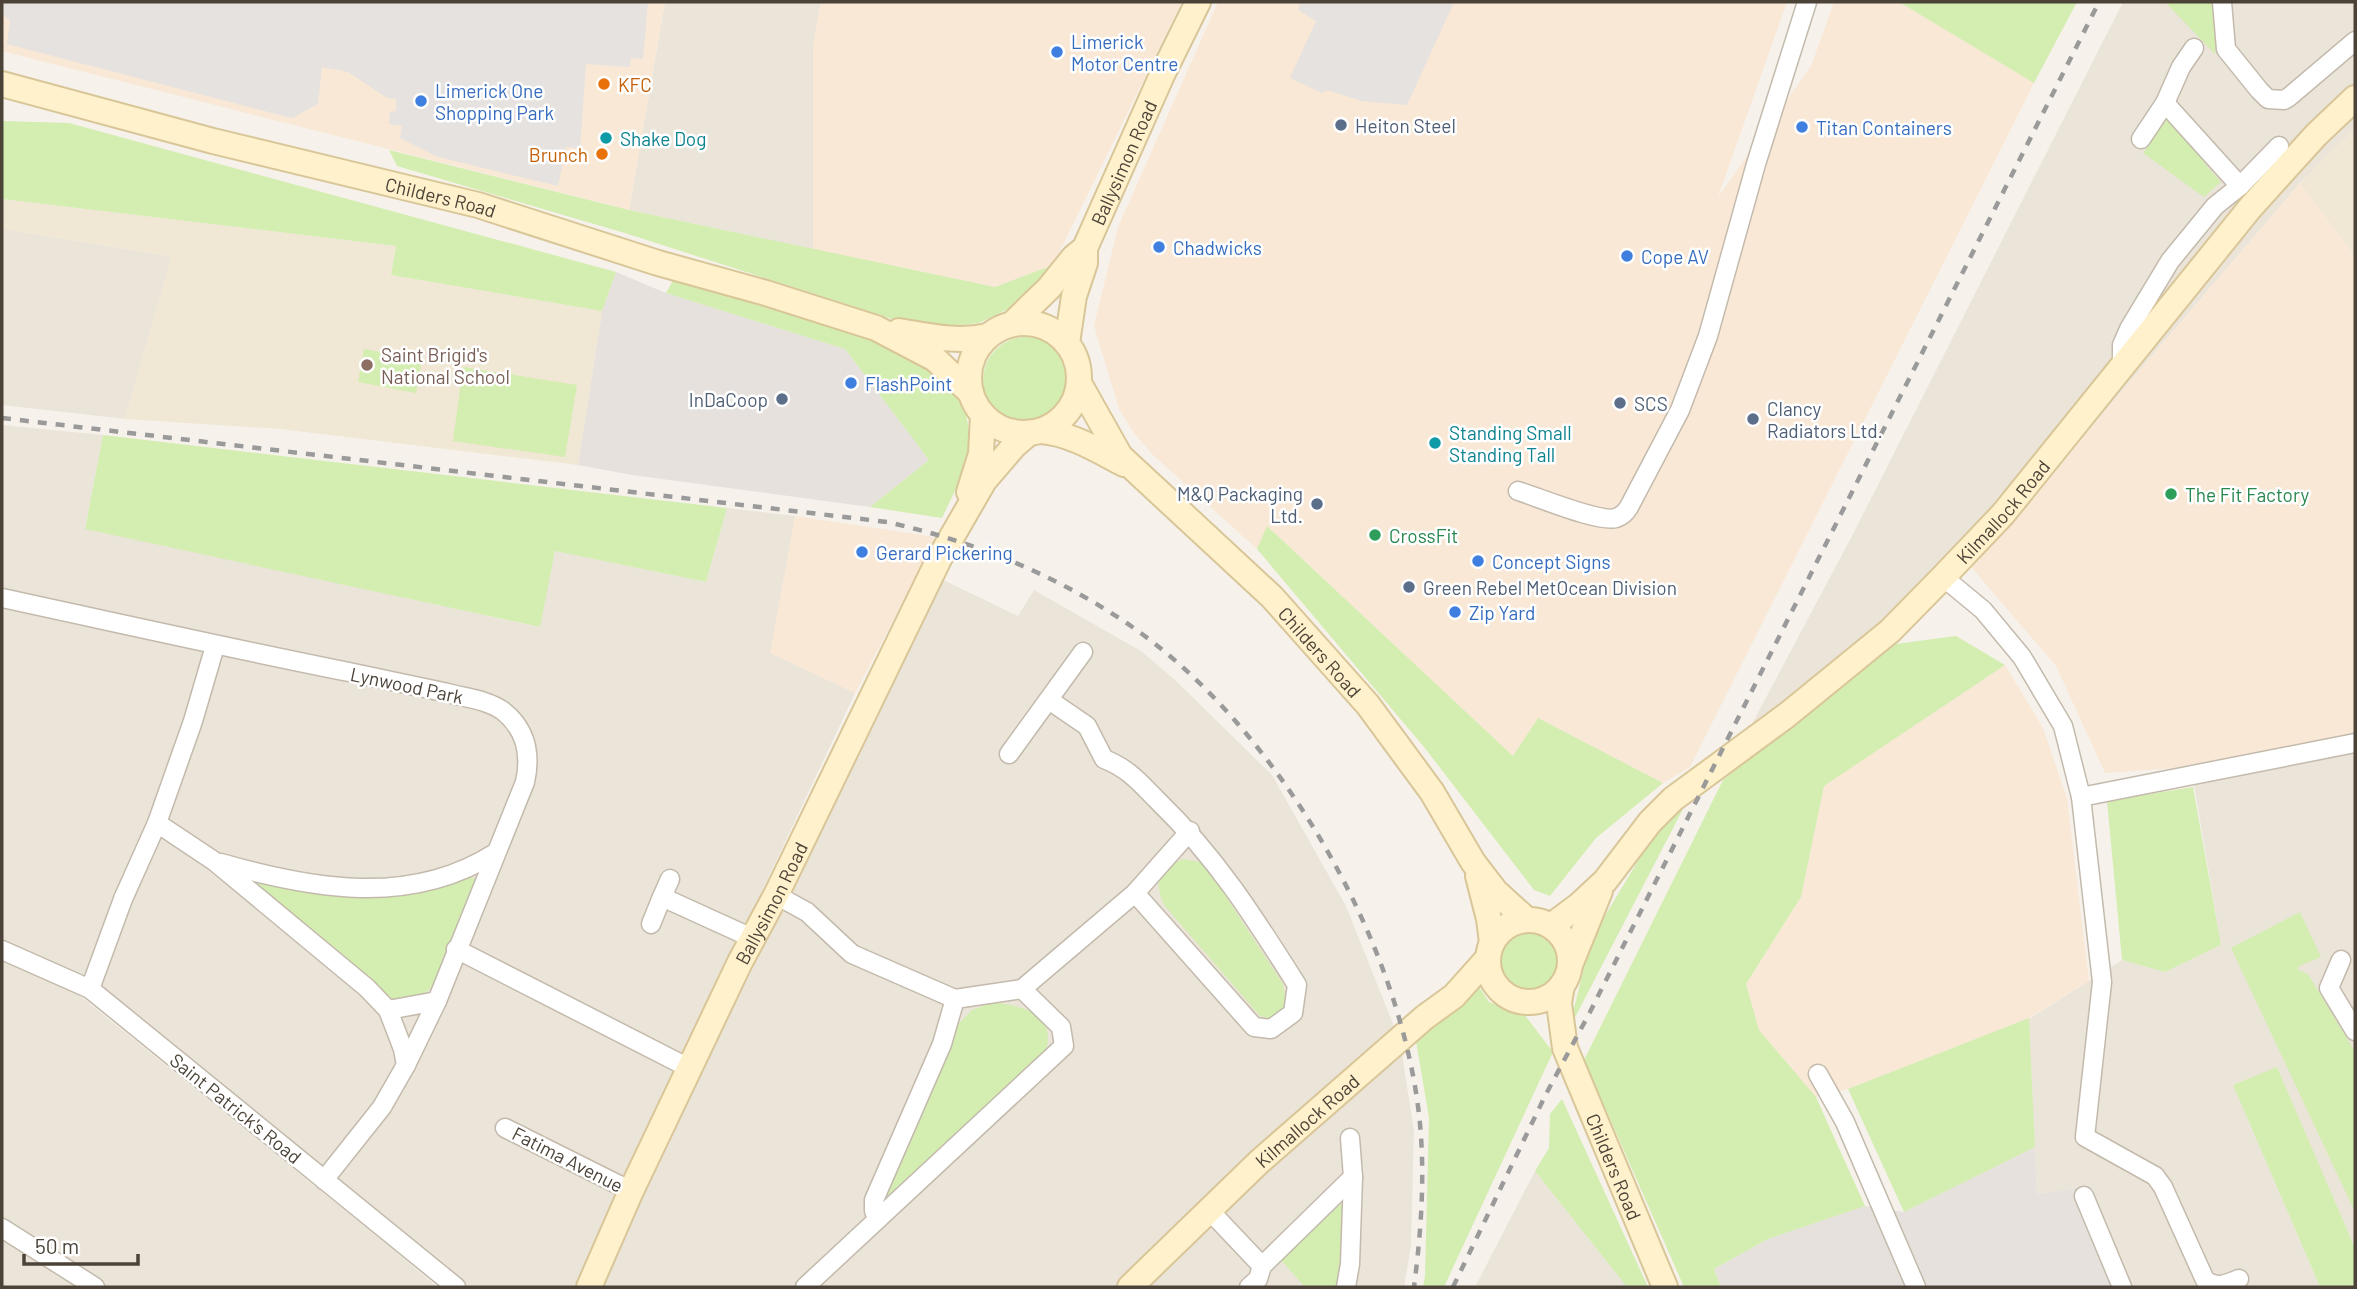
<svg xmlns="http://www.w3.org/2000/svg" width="2357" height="1289" font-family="Barlow,sans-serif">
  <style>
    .residential { fill: #ebe4d9 }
    .commercial { fill: #f9e8d6 }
    .industrial { fill: #e6e1dc }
    .education { fill: #f0e7d4 }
    .green { fill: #d4edb1 }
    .parking { fill: #e5e2df }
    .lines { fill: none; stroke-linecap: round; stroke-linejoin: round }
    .street-casing { stroke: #c3baac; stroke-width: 21 }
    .secondary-casing { stroke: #d9c698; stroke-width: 28 }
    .street { stroke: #fff; stroke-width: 18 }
    .secondary { stroke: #fff1cc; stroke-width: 24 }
    .rail { stroke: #9a9a9a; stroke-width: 4.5; stroke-dasharray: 9 9; stroke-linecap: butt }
    .shop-dot { fill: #3f7fe0; stroke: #fff; stroke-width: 2.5 }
    .food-dot { fill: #e8710a; stroke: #fff; stroke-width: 2.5 }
    .service-dot { fill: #5c6f8a; stroke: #fff; stroke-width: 2.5 }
    .culture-dot { fill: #0f9aa8; stroke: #fff; stroke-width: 2.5 }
    .education-dot { fill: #8d6e63; stroke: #fff; stroke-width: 2.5 }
    .leisure-dot { fill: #2e9e5b; stroke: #fff; stroke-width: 2.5 }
    .labels { text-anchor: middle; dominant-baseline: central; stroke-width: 5; stroke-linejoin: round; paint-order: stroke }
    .shop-label { font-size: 19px; fill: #366cbe; stroke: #fff; text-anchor: start }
    .food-label { font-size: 19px; fill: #c56008; stroke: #fff; text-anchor: start }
    .service-label { font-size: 19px; fill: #4e5e75; stroke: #fff; text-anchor: start }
    .culture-label { font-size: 19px; fill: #0d838f; stroke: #fff; text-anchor: start }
    .street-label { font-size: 19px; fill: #4c4338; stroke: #fff }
    .education-label { font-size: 19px; fill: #785e54; stroke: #fff; text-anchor: start }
    .leisure-label { font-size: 19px; fill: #27864d; stroke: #fff; text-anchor: start }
  </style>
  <rect width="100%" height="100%" fill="#f6f2eb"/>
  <g class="residential">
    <path d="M665,2h156l-8,43v204l-184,-39z"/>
    <path d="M2123,2h232v127l-55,54 -329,384 -62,32 -164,138 108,-203z"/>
    <path d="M2,229l168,27v6l-45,157 -123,-14z"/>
    <path d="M2,425l101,10 -18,93 454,99 16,-76 151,31 21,-74 68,8 -24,137 84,40 -279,594h-110l-383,-313 -81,-32z"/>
    <path d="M937,577l81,39 16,-26 107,61 33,28 98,96 74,131 48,120 -145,128 -133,133h-518z"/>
    <path d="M2355,734v514l-79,-180 -43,17 87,202h-187l-42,-101 -54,8 -8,-175 93,-59 43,12 56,-27 -30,-178z"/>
    <path d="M2,960l72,31 315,255 48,41h-435z"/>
    <path d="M1401,1048l13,83 -3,114 -7,42h-254l85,-84z"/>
    <path d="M1535,1171l92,116h-152z"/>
  </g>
  <g class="commercial">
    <path d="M2,2h663l-36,208 -627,-159z"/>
    <path d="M821,2h361l-129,263 -58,22 -182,-38v-204z"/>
    <path d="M1218,2h569l-69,195 93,-131 23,-64h65l135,81 -344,684 -27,16 -125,-65 -25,38 -245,-229 -11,22 -104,-94 -19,-22 -15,-24 -25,-83 24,-99z"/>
    <path d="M2300,183l55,73v478l-164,33 -86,6 -49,-107 -85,-99z"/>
    <path d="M795,516l134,20 24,12 -16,29 -20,-2 -62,118 -85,-40z"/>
    <path d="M2005,665l38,63 24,70 22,183 -60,37 -181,71 -32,8 -57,-67 -13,-46 55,-87 23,-111z"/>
  </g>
  <g class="industrial">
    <path d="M616,272l50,21 179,56 84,111 -59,47 -238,-32 -54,-10 24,-154z"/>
    <path d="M2035,1147l2,47 54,-8 42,101h-412l-7,-18 54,-30 97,-33 39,6z"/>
  </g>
  <g class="education">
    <path d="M2355,129v127l-55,-73z"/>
    <path d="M2,199l394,47 -5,29 211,36 -24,154 -298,-36 -155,-10 45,-157v-6l-168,-27z"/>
  </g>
  <g class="green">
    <path d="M1899,2h178l-43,81z"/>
    <path d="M2165,2h48l4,27 -2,25z"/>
    <path d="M2168,117l40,42 -3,5 16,18 -17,15 -61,-44z"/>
    <path d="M2,121l67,2 547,149 -14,39 -211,-36 5,-29 -394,-47z"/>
    <path d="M389,150l240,60 366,77 58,-22 -39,41 -35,17 -42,5 -45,-9 -264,-85 -231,-68z"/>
    <path d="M675,277l220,67 53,39 18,30 5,31 -9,32 -20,42 -72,-11 59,-47 -84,-111 -179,-56z"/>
    <circle cx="1026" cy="380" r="43"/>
    <path d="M364,349l58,11 -6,33 -58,-11z"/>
    <path d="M463,367l114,18 -12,72 -112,-16z"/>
    <path d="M103,435l624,73 -21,74 -151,-31 -15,76 -455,-98z"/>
    <path d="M1267,526l246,230 25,-38 125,65 -67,55 -46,58 -16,-6 -110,-143 -167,-198z"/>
    <path d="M1956,636l49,29 -181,121 -23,111 -55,87 13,46 57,67 49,109 -97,33 -54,30 7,18h-37l-100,-227 139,-280 165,-135z"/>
    <path d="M2193,787l28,158 -56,27 -43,-12 -15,-159z"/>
    <path d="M1684,807l-115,222 22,-90 62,-103z"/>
    <path d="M1184,859l20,4 79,121 4,22 -11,14 -16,-4 -96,-111c-10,-25 -7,-36 20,-46z"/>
    <path d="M470,877l5,2 2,5 -38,97 -16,14 -14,6h-16l-143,-121c38,7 90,19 129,16 32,-2 61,-13 91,-19z"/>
    <path d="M2300,912l21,45 -22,9 -1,4 10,4 47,78v160l-124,-264z"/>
    <circle cx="1528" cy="961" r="32"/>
    <path d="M1476,982l13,20 35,12 29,38 -109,235h-21l2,-11 4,-158 -13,-77z"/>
    <path d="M995,1002c30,6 61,10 51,50l-155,144 -5,-3 73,-170 13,-13z"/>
    <path d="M2029,1018l6,129 -131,65 -56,-123z"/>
    <path d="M2277,1067l78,181v39h-35l-87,-202z"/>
    <path d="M1562,1099l86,188h-21l-92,-116 14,-23 1,-34z"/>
    <path d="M1345,1200l1,25 -7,62h-34l-25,-28z"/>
  </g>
  <g class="parking">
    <path d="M2,2h646l-5,57 -12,-1 -1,9 -44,-3 -6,84 -14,-1 -8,39 -120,-29 -38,-19 2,-12 -13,-2 1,-12 6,-1v-12l-9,-1 -39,-26 -26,-5 -4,37 -26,14 -285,-74 3,-23 -8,-8z"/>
    <path d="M1301,2h153l-47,103 -45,-4 -35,-11 -5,3 -32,-15 26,-57 -18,-11z"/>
  </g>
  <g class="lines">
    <defs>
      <g id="street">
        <path d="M2222,2l4,47 33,41 9,9 16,1 5,-3 66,-56"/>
        <path d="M2165,103l75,83"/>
        <path d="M2141,139l24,-36 16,-36 13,-19"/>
        <path d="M2122,368v-23l7,-16 41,-68 45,-55 25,-20 39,-40"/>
        <path d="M1518,491c20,6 81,32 98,27 6,-2 10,-6 13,-11l51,-97 28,-74 48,-172 51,-162"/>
        <path d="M1943,577l40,33 39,47 41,69 18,71 21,185 -17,155 70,39 8,11 42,93c12,9 21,4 34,-1"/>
        <path d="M2,598c116,25 231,51 347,74 33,7 66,14 99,21 18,5 40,7 55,18 24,19 28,44 22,71l-88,219"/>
        <path d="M1049,700l38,26 17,33c24,9 36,24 54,42 59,57 96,116 139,184l-4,28 -22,16 -17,-2 -119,-134"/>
        <path d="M1009,754l74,-102"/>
        <path d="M2081,797l274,-54"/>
        <path d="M157,823l36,-102 22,-75"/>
        <path d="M221,863c91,26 189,44 274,-10"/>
        <path d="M670,879l-8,18 90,41"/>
        <path d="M776,895l31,17 45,42 103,45 67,-10 113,-96 55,-62"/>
        <path d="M651,924l11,-27"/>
        <path d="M456,949l233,119"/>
        <path d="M2,950l88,39 366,298"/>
        <path d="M2341,960l-12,28 26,43"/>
        <path d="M90,989l33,-90 34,-76 57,38 153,127 21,22 49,-9 -31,64 -24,42 -58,73"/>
        <path d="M388,1010l15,39 3,16"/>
        <path d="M1818,1074l27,48 71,165"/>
        <path d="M505,1128l126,63"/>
        <path d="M2084,1196l38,91"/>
        <path d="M1209,1210l53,56"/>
        <path d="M878,1219l-4,-8v-11l68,-156 13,-45"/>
        <path d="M2,1228l93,59"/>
        <path d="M805,1287l259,-241 -3,-19 -39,-38"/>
        <path d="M1249,1287l9,-8 4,-13 91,-89 -3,-39"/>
        <path d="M1346,1287l4,-23 3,-87"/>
      </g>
      <g id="secondary">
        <path id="s1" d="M2,84l211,57 265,64 180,58 108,30 110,35 59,31 36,34"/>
        <circle cx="1024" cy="378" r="55"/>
        <path d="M1012,324l37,-36 25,-31 10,-8"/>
        <path d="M899,331c30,5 59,12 89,5"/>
        <path id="s2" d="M1067,343l7,-47 11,-33v-15l77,-173 36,-73"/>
        <path id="s3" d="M1079,383l41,73 152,141 96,108 64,87 41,70 23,30 31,28"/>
        <path d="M1041,431c29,2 58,20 83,33"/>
        <path d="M969,492l12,-38 2,-39"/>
        <path d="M1478,876l11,43 3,24"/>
        <circle cx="1529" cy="961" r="41"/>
        <path id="s4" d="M1551,926l27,-20 27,-25 45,-59 23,-23 114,-84 103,-84 53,-54 60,-63 247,-306 66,-73 39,-37"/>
        <path d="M1570,965l30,-74"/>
        <path id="s5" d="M1562,985l-3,18 6,45 100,239"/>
        <path id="s6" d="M589,1287l42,-96 109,-229 36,-67 163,-336 45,-78 30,-35 15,-13"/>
        <path id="s7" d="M1130,1287l129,-125 166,-145 29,-21 34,-38"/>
      </g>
    </defs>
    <use href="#street" class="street-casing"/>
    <use href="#secondary" class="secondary-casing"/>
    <use href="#street" class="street"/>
    <use href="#secondary" class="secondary"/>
    <g class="rail">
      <path d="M2,418l885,104c85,19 165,51 238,100 151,101 278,321 295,502 5,54 1,109 -6,163"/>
      <path d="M1453,1287l93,-193 44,-82 509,-1010"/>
    </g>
  </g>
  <g class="shop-dot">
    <circle cx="1057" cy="52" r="7"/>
    <circle cx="421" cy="101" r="7"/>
    <circle cx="1802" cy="127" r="7"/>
    <circle cx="1159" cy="247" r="7"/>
    <circle cx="1627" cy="256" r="7"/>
    <circle cx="851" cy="383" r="7"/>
    <circle cx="862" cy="552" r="7"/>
    <circle cx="1478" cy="561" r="7"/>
    <circle cx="1455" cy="612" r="7"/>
  </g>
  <g class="food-dot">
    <circle cx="604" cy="84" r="7"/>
    <circle cx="602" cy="154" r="7"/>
  </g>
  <g class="service-dot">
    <circle cx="1341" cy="125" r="7"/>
    <circle cx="782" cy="399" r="7"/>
    <circle cx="1620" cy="403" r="7"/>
    <circle cx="1753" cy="419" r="7"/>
    <circle cx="1317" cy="504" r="7"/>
    <circle cx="1409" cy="587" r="7"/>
  </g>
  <g class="culture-dot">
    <circle cx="606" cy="138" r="7"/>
    <circle cx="1435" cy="443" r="7"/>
  </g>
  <circle class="education-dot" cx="367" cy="365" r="7"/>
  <g class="leisure-dot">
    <circle cx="2171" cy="494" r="7"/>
    <circle cx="1375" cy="535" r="7"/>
  </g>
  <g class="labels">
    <g class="shop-label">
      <text x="1071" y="41">Limerick<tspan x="1071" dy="22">Motor Centre</tspan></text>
      <text x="435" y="90">Limerick One<tspan x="435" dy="22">Shopping Park</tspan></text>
      <text x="1816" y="127">Titan Containers</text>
      <text x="1173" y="247">Chadwicks</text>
      <text x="1641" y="256">Cope AV</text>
      <text x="865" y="383">FlashPoint</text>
      <text x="876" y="552">Gerard Pickering</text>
      <text x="1492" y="561">Concept Signs</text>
      <text x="1469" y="612">Zip Yard</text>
    </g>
    <g class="food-label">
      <text x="618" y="84">KFC</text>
      <text x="588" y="154" text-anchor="end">Brunch</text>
    </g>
    <g class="service-label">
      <text x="1355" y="125">Heiton Steel</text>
      <text x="768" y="399" text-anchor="end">InDaCoop</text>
      <text x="1634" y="403">SCS</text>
      <text x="1767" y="408">Clancy<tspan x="1767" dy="22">Radiators Ltd.</tspan></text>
      <text x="1303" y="493" text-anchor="end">M&amp;Q Packaging<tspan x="1303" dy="22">Ltd.</tspan></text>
      <text x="1423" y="587">Green Rebel MetOcean Division</text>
    </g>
    <g class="culture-label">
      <text x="620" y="138">Shake Dog</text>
      <text x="1449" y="432">Standing Small<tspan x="1449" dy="22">Standing Tall</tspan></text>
    </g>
    <g class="street-label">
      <text stroke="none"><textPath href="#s2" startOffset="191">Ballysimon Road</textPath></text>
      <text stroke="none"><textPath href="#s1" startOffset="453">Childers Road</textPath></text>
      <text stroke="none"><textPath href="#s4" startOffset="616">Kilmallock Road</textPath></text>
      <text stroke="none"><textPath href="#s3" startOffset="364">Childers Road</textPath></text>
      <text transform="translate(407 685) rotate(12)">Lynwood Park</text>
      <text stroke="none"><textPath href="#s6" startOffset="425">Ballysimon Road</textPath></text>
      <text transform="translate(236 1108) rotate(39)">Saint Patrick's Road</text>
      <text stroke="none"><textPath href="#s7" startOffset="243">Kilmallock Road</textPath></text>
      <text transform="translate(568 1159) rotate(27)">Fatima Avenue</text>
      <text stroke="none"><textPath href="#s5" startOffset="192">Childers Road</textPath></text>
    </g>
    <g class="education-label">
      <text x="381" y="354">Saint Brigid's<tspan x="381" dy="22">National School</tspan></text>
    </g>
    <g class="leisure-label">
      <text x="2185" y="494">The Fit Factory</text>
      <text x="1389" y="535">CrossFit</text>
    </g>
  </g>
  <rect width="2357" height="1289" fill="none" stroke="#4c4338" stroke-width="7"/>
  <path d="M24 1254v10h114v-10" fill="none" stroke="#4c4338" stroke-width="3.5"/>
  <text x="35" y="1254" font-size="21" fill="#4c4338" stroke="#ffffff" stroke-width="5" paint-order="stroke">50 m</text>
</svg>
